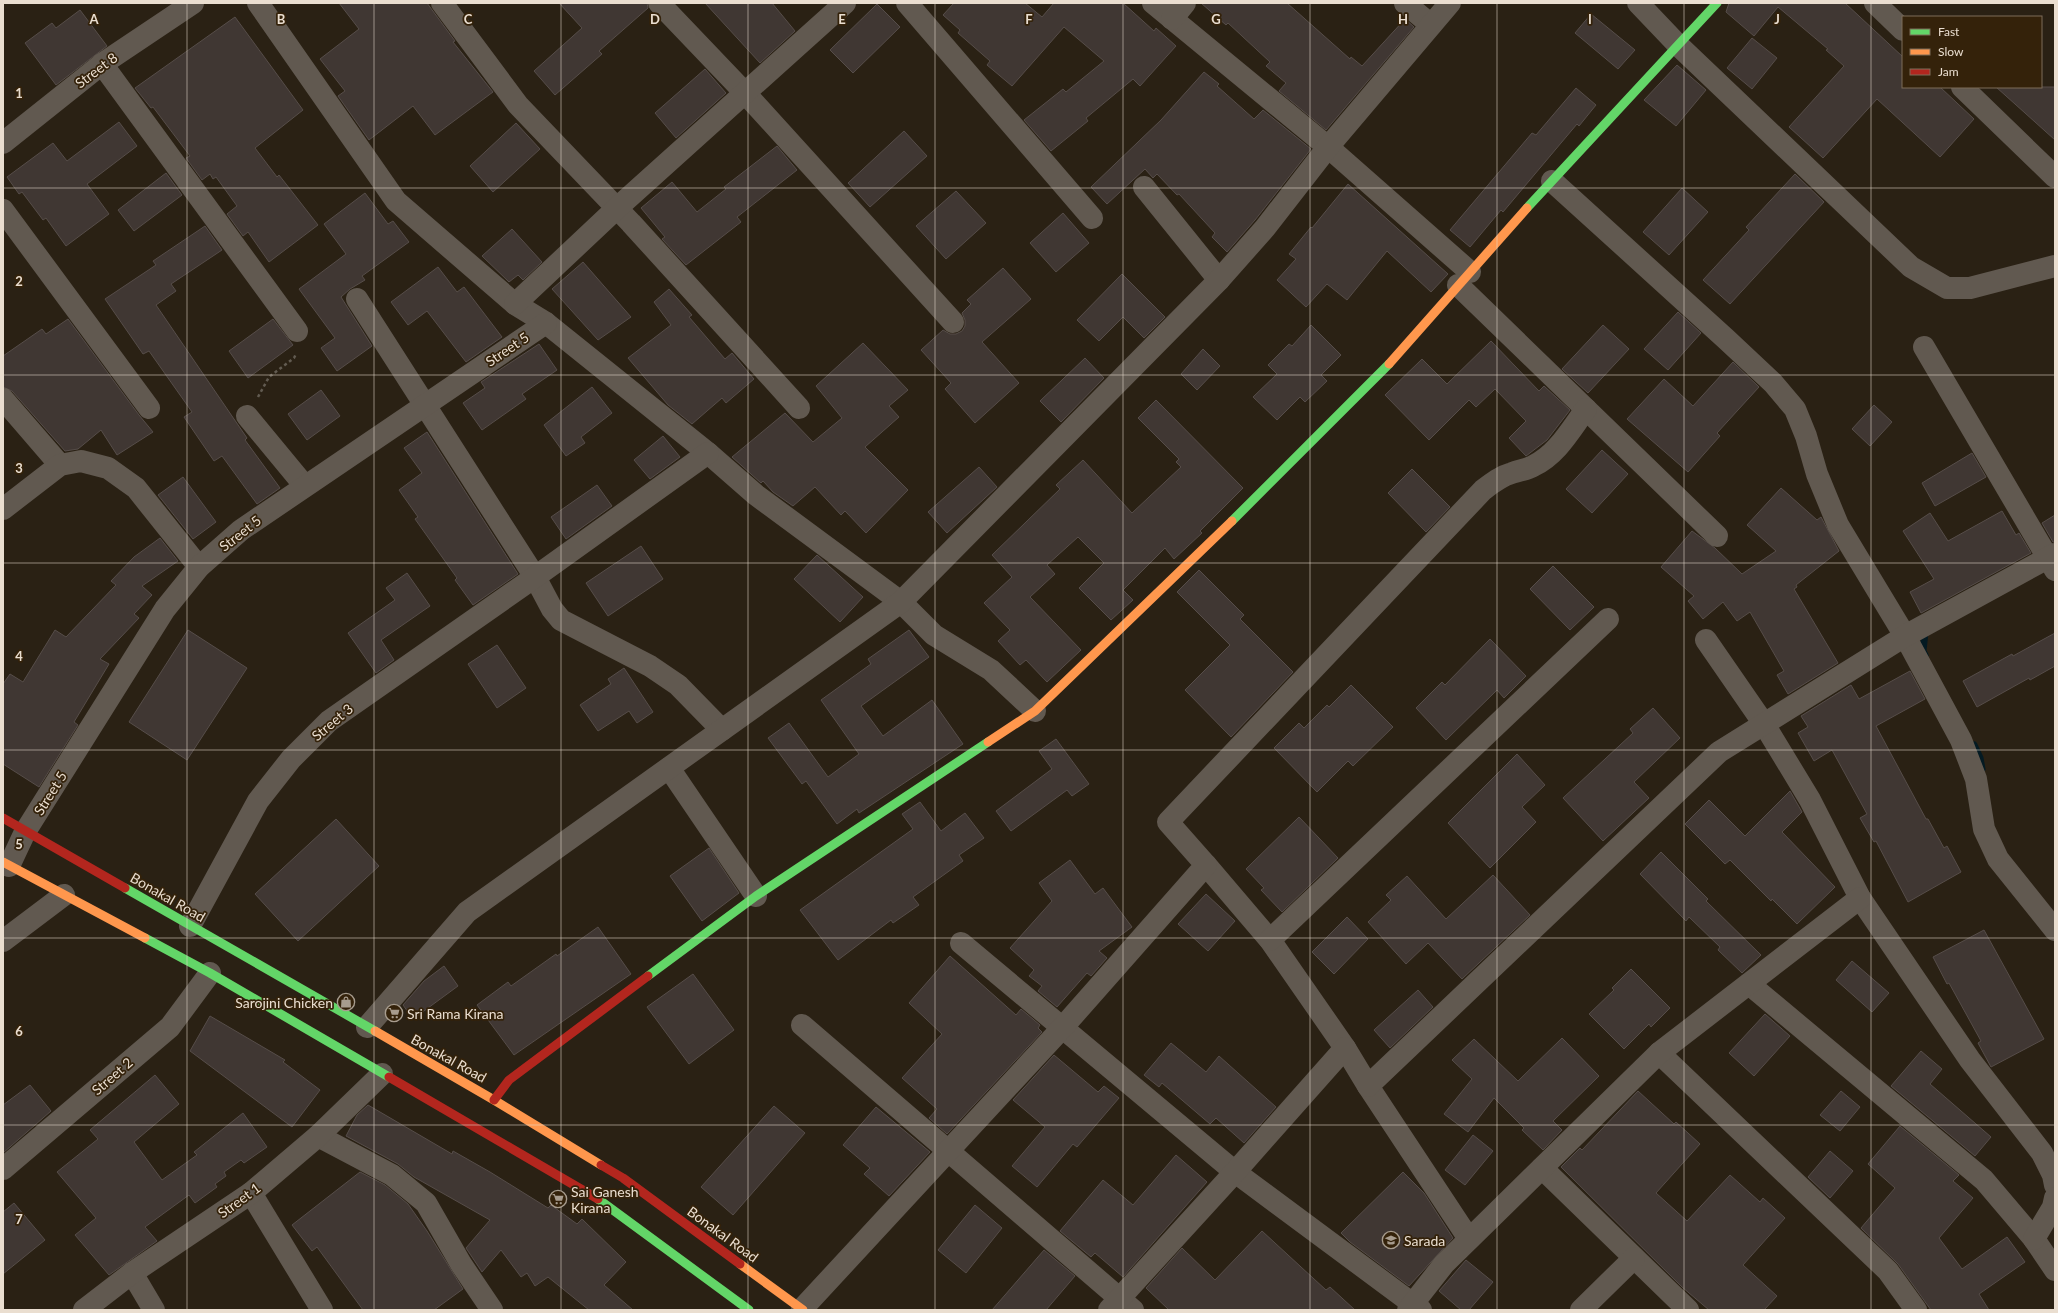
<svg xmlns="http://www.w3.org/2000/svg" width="2058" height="1313" font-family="Lato,sans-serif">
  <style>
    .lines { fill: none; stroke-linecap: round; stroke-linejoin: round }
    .stream { stroke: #041a22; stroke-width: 7 }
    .building { fill: #403733; stroke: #564d49 }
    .path { stroke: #625b51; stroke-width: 2.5; stroke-dasharray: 3 3; stroke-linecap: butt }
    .street { stroke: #615950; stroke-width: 22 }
    .fast { stroke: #63d668; stroke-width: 9 }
    .slow { stroke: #ff974d; stroke-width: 9 }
    .jam { stroke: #b3261e; stroke-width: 9 }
    .grid { fill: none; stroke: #eaded0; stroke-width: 1; stroke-opacity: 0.55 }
    .labels { text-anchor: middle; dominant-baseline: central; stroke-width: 3.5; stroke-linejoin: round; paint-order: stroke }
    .street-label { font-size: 14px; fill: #eaded0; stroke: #34220a }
    .poi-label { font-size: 14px; fill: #eaded0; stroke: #34220a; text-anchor: start }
    .grid-label { font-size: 13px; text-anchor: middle; font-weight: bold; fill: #eaded0; stroke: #34220a; stroke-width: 3.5; stroke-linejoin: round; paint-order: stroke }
  </style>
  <rect width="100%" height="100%" fill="#2a2114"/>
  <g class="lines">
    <g class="stream">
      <path d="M1925,655l-2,-4 2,-19 4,-2"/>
      <path d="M1974,745l6,13 2,11"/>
    </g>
  </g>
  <g class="building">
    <path d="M339,3h88l28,38 -2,1 40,50 -58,43 -22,-29 -44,34 -31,-44 7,-5 -25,-32 39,-30z"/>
    <path d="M559,3h88l1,5 -49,43 3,3 -47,41 -21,-24 48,-43z"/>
    <path d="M705,3h67l23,28 -35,32z"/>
    <path d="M954,3h71l17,14 12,-14h69l31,28 2,-3 20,18 -36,40 -7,-7 -47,39 2,3 -37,30 -27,-31 39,-31 3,3 38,-31 -40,-34 -52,59 -25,-21 3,-4 -32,-28 2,-3 -17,-15z"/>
    <path d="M1201,3h86l63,56 1,-2 11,9 43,-47 9,8 -88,103 -47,-39 7,-8 -20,-17 4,-4 -42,-39 -2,2z"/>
    <path d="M1729,3h116l58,54v30h37l34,32 -34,38 -63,-58 -54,59 -34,-31 55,-61 -18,-16 2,-1 -50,-42 -24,29 -28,-24z"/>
    <path d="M877,4l23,23 -47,46 -23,-23z"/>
    <path d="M80,10l27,36 -51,39 -31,-42 27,-20 4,5z"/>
    <path d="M1591,14l44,36 -17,19 -43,-36z"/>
    <path d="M235,17l68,93 -48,38 22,29 2,-2 39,50 -49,37 -21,-30 -5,4 -16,-22 10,-8 -21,-29 -3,2 -3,-5 -8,6 -16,-22 4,-2 -37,-49 -2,1 -16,-20z"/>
    <path d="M1752,38l25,20 -25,31 -25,-21z"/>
    <path d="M1677,65l29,25 -30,36 -32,-26z"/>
    <path d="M705,69l21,24 -50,45 -21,-25z"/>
    <path d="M1204,72l15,12 -2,2 37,33 9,-9 48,39 -56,71 -28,32 -15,-15 3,-4 -36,-39 -2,1 -20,-21 -4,4 -8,-9 -38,35 -16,-17 70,-67z"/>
    <path d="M1996,87h59v53l-30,-27z"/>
    <path d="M1576,88l20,17 -17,21 -2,-2 -74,88 -2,-2 -31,37 -20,-17 82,-97 4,2z"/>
    <path d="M119,122l18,24 -50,38 22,30 -43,32 -20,-28 -3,2 -21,-28 -3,2 -12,-17 46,-34 14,18z"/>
    <path d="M516,123l24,26 -47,43 -23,-26z"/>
    <path d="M904,131l23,25 -57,51 -22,-24z"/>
    <path d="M777,146l20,24 -60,47 4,5 -55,43 -24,-26 3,-2 -24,-29 31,-26 25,30 29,-23 -2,-2z"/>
    <path d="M166,173l16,22 -48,36 -16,-21z"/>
    <path d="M1795,174l29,28 -94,102 -27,-24 46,-50 -3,-3z"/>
    <path d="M1348,184l100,90 -17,18 -44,-41 -40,49 -20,-16 -21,23 -29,-27 19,-21 -7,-5 22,-27 1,1z"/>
    <path d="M1682,188l26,24 -39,43 -26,-23z"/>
    <path d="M956,191l30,32 -40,36 -30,-33z"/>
    <path d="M365,193l23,31 5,-3 16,21 -47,34 3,4 -15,9 -9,8 31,49 -35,25 -16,-23 14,-10 -36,-49 47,-35 -22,-30z"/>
    <path d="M1063,213l26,30 -33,29 -26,-29z"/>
    <path d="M205,226l17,24 -51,34 5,7 -20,14 91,133 -2,2 35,48 -23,16 -35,-48 -8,5 -30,-44 8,-5 -43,-61 -6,3 -38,-55 51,-34 -3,-4z"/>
    <path d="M512,229l30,33 -19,18 -5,-5 -9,7 -27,-26z"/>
    <path d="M583,262l48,55 -33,23 -46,-51z"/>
    <path d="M438,267l19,25 7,-5 38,50 -36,25 -39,-51 -19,14 -17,-23z"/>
    <path d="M1003,268l28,31 -49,43 37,41 -44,40 -30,-34 6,-6 -30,-33 22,-20 7,4h6l6,-3 3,-5v-6l-3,-7 9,-9 -4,-4z"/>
    <path d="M1122,274l43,43 -21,21 -21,-21 -24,24 -22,-21z"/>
    <path d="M669,289l23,26 -3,2 36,42 7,-6 22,26 -28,24 -4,-5 -30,26 -24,-19 -40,-47 43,-33 -17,-23z"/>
    <path d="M1678,312l23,21 -33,37 -24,-21z"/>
    <path d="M68,319l71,96 14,17 -36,23 -16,-25 -23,19 -13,2 -53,-60 -9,-4v-31l39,-27 4,5z"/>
    <path d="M273,319l20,26 -45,33 -19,-27z"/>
    <path d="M1311,325l30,30 -20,20 6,6 -22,21 -5,-5 -23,23 -24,-23 24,-23 -9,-9 21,-21 3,2z"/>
    <path d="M1603,325l26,24 -41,44 -26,-24z"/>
    <path d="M1491,341l48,50 5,-5 26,24 -23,30 -21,16 -17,-18 17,-17 -31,-32 -19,18 -7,-7 -40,40 -44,-45 37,-36 25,25z"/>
    <path d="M863,343l45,47 -19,16 10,11 -34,30 43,43 -42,43 -21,-22 -4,4 -26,-28 -22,19 -20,-14 -10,-11 -2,2 -29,-26 53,-44 28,29 29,-24 -26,-32z"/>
    <path d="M539,344l18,26 -35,24 4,5 -44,31 -19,-27 22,-15 -4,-6z"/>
    <path d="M1203,349l17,17 -23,24 -16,-16z"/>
    <path d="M1085,358l19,20 -43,44 -21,-21z"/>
    <path d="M1733,362l26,25 -42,46 3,3 -32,36 -61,-53 37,-40 29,27z"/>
    <path d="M592,387l20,26 -31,24 4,6 -19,13 -22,-31z"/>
    <path d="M321,390l19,26 -33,24 -19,-26z"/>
    <path d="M1156,400l87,88 -43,43 2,2 -28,26 -9,-11 -42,42 10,10 -22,20 -32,-32 25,-25 -26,-26 -31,28 8,9 -25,23 51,53 -34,32 -21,-22 -6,5 -22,-24 12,-11 -26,-27 28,-26 -20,-22 68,-66 -4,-4 27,-25 49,53 49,-46 -5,-5 3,-3 -41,-41z"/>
    <path d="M1874,405l18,17 -22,24 -18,-17z"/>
    <path d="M427,432l91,142 -45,31 -18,-25 2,-2 -42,-59 3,-2 -19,-27 23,-17 -18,-25z"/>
    <path d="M663,436l17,21 -30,22 -16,-19z"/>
    <path d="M1602,450l26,24 -36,39 -26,-24z"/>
    <path d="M1972,453l14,24 -51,29 -13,-23z"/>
    <path d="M979,467l18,20 -50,46 -19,-21z"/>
    <path d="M1412,469l38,38 -24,25 -38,-39z"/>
    <path d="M183,477l33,45 -23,17 -35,-44z"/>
    <path d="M597,485l15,21 -46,33 -15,-22z"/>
    <path d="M1781,488l36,32 4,-3 18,34 -43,34 1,2 -3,2 44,74 -50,31 -11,-19 7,-4 -34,-59 -13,9 -14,-19 -20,17 -15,-18 6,-5 -33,-29 31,-36 23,17 27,26 34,-23 -29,-26z"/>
    <path d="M2002,511l14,24 3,-2 12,20 -110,60 -11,-21 24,-13 -31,-48 27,-18 18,28z"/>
    <path d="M2055,515v27h-2l-11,-19z"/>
    <path d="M160,538l18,23 -36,25 10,9 -18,19 5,4 -39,41 9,5 -35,58 4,3 -39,62 -36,-23v-80l7,-10 13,8 32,-52 11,7 50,-52 -5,-4 23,-24z"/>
    <path d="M641,546l22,33 -55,37 -22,-33z"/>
    <path d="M817,555l46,42 -23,25 -46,-43z"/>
    <path d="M1553,566l41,41 -24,23 -40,-41z"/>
    <path d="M1199,570l45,45 -4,4 53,53 -62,65 -46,-47 45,-45 -53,-53z"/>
    <path d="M407,573l23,33 -49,34 13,20 -18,13 -28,-40 47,-33 -9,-12z"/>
    <path d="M188,630l59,38 -60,92 -58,-38z"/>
    <path d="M909,630l20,27 -68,49 22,30 49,-36 31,44 -104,69 -2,-4 -20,15 -31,-43 -4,3 -34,-46 21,-15 39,54 31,-23 -38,-54 50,-36 -3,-5z"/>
    <path d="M2055,633v33l-25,14 -1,-2 -52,29 -14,-26 49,-27 1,2z"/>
    <path d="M1490,639l36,37 -22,22 -7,-8 -51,50 -30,-32 26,-26 3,3z"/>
    <path d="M497,645l29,43 -29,20 -29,-44z"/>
    <path d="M624,668l29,44 -16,11 -8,-12 -31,20 -18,-26 31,-21 -3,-5z"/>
    <path d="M1910,671l15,28 -49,27 50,93h2l16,29 3,-2 14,26 -53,30 -32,-61 -2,1 -14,-24 7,-4 -35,-64 -18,11 -16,-28 10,-6 -7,-11 50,-31 8,14z"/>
    <path d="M1351,685l42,42 -40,39 -5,-5 -31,31 -43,-44 25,-25 5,5 23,-23 2,2z"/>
    <path d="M1653,708l27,30 -46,44 15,16 -46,43 -40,-43 70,-65 -3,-4z"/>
    <path d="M1056,739l33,45 -17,12 -5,-6 -56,41 -15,-20 56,-42 -13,-18z"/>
    <path d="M1517,754l28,31 -23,22 14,15 -46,46 -42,-45z"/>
    <path d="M1790,791l12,21 -20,20 53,55 -38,37 -25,-25 -1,2 -41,-41 -5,4 -40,-40 24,-24 36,36z"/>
    <path d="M920,802l21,29 24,-18 19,25 -25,17 4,6 -50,36 6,8 -26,18 -2,-3 -53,40 -38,-50 113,-81 -11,-15z"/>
    <path d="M1299,817l39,41 -56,54 -21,-22 3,-2 -18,-19z"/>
    <path d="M336,819l43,47 -81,75 -43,-47z"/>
    <path d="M709,848l30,45 -37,28 -32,-45z"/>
    <path d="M1661,852l47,47 -2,2 55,54 -19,18 -24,-23 2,-3 -31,-30 -3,4 -46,-47z"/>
    <path d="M1070,860l25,34 8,-6 29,39 -33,24 8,7 -16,18 -4,-3 -30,34 -19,-16 4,-5 -13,-10 5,-6 -24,-22 42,-47 -13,-18z"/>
    <path d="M1493,875l37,40 -68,64 -34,-36 -22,21 -38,-42 23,-22 -5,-5 21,-19 39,43z"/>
    <path d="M1206,894l29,27 -27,30 -30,-27z"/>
    <path d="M1347,917l21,22 -34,35 -22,-22z"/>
    <path d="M598,927l33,47 -117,81 -37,-50 31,-23 3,4 45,-32 1,2z"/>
    <path d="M1984,930l60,109 -53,28 -13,-24 3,-2 -32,-58 -2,1 -14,-27z"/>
    <path d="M950,956l66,59 5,-6 19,16 -2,3 4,4 -95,102 -18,-16 8,-9 -35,-31 40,-44 -33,-31z"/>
    <path d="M1852,961l37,32 -17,19 -36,-32z"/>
    <path d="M444,966l14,20 -45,33 -10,-14 21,-24z"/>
    <path d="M1631,969l39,39 -19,19 -2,-3 -25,25 -35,-35 25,-24 -2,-2z"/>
    <path d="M693,974l41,56 -45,34 -42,-57z"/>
    <path d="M1418,990l15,17 -43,41 -16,-18z"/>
    <path d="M1765,1014l25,22 -36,40 -25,-23z"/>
    <path d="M210,1016l75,44 -2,2 37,28 -28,37 -102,-76z"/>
    <path d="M1562,1038l37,38 -46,45 9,9 -19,20 -21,-20 2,-2 -30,-30 -26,34 -24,-18 28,-35 -20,-19 22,-21 44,42z"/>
    <path d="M1171,1043l35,29 13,-16 57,51 -32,36 -28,-25 -6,6 -48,-41 -3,4 -15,-12z"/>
    <path d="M1921,1051l21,18 -12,15 61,53 -16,19 -84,-70z"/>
    <path d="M1054,1055l44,37 6,-6 15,12 -42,49 -4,-3 -36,43 -25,-21 33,-39 -32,-27z"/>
    <path d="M155,1075l24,29 -45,38 28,38 35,-25 -3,-3 49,-39 24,34 -23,16 -3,-3 -17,12 2,4 -11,8 2,3 -22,16 -6,-8 -44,32 12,14 -48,34 -34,-40 21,-17 -39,-46 41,-33 -8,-9z"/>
    <path d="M30,1085l21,26 -48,42v-48z"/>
    <path d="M1638,1091l36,33 2,-2 24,22 -44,49 31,28 43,-46 30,27 3,-4 22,20 -42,47 34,31 -13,14h-55l-27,-23 -121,-120 19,-19 2,2z"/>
    <path d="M1841,1091l19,16 -20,24 -20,-16z"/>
    <path d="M368,1105l84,49 1,-3 37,21 58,36 3,-3 26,19 5,-5 44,43 -22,23 29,25h-44l-41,-33 -13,9 -8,-13 -6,4 -20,-27 -19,22 -16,-24 24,-28 -76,-43 -16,-13 -52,-28 11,-21z"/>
    <path d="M774,1106l31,27 -72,82 -32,-28z"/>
    <path d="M876,1107l54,45 -41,44 -25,-22 6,-6 -27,-23z"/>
    <path d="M1900,1126l59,49 -6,6 20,17 -34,40 23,31 45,-32 18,25 -46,32 10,16h-58l-33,-46 -37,-36 34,-40 -27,-24z"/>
    <path d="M1473,1135l20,16 -28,34 -20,-15z"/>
    <path d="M1830,1151l23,20 -23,27 -22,-21z"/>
    <path d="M1176,1155l31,27 -84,95 -28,-24 -4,4 -31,-26 43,-51 30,25z"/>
    <path d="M360,1172l25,13 23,19 19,27 36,58 -29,21h-71l-46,-63 -5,4 -20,-26z"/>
    <path d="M1403,1172l21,21 29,45 -44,48 -59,-44 -9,-9z"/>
    <path d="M14,1203l31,37 -42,34v-62z"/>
    <path d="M975,1205l27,23 -36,45 -28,-23z"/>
    <path d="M1262,1231l64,59 4,-3 25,23h-186l-23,-22 36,-40 33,32z"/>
    <path d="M1044,1250l31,26 -29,34h-54z"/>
    <path d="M1466,1260l27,22 -24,28h-8l-22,-19z"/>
  </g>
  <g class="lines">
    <path class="path" d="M258,397l11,-20 25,-19 2,-4"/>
    <g class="street">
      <path d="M258,3l138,198 119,103 31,19 162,130 48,42 145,107 33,33 57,35 44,41"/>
      <path d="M442,3l76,102 113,118 168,185"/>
      <path d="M659,3l86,90 208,229"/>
      <path d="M907,3l185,215"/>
      <path d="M1153,3l175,144 142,125"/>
      <path d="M1405,3l26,22"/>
      <path d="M1638,3l41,43 232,221 36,21h23l85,-22"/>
      <path d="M1875,3l28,27"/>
      <path d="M1172,19l13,-16"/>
      <path d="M102,64l195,267"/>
      <path d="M1962,87l93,90"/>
      <path d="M3,143l99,-79 91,-61"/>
      <path d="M1552,181l174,158 47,44 22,26 11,27 11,38 21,51 67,111 56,104 15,39 8,50 14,30 57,71"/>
      <path d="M1144,187l75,93"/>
      <path d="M3,210l146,198"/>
      <path d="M1458,285l259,251"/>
      <path d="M357,299l178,278 17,32 9,11 89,46 28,19 44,45"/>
      <path d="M515,304l102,-96 228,-205"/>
      <path d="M1924,347l131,223"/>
      <path d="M3,399l57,66"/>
      <path d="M247,416l57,69"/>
      <path d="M3,509l57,-44 21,-4 27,7 28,20 63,79"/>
      <path d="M1706,640l58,84 46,76 50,98 110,162 72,93 11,22 2,10"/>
      <path d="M669,768l87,128"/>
      <path d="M1206,865l64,75 75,108"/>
      <path d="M9,866l16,-34 140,-223 34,-42 42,-37 305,-207"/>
      <path d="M190,926l68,-125 33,-42 38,-38 206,-144 173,-124"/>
      <path d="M1270,940l338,-321"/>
      <path d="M3,941l61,-46"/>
      <path d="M961,943l274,229 186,138"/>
      <path d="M1749,984l235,196 50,59 21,31"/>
      <path d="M802,1025l331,285"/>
      <path d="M367,1027l100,-115 434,-310 318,-322 46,-52 63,-81 122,-144"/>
      <path d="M1659,1053l229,218 28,39"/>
      <path d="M1368,1086l101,153"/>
      <path d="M318,1136l74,39 34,28 35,61 31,46"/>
      <path d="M1542,1168l146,142"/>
      <path d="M3,1169l167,-142 40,-54"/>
      <path d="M251,1193l71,117"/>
      <path d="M2034,1239l19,-32 2,-9"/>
      <path d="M132,1273l22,37"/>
      <path d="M802,1309l261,-282 143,-162 -38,-43 315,-332c9,-7 18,-14 29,-17 7,-3 15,-3 21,-7 24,-11 38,-37 53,-57"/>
      <path d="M84,1310l48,-37 119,-80 67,-57 64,-62"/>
      <path d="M1109,1310l126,-138 110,-124 23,38 351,-334 186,-116 150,-82"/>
      <path d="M1408,1310l36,-46 215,-211 201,-155"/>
      <path d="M1581,1310l53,-52"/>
    </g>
    <g class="fast">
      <path d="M1527,208l190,-205"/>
      <path d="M1232,521l157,-157"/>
      <path d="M125,888l250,143"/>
      <path d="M145,938l65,35 179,104"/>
      <path d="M648,976l108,-80 232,-154"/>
      <path d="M598,1199l151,111"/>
    </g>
    <g class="slow">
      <path d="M1389,364l138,-156"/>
      <path d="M988,742l47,-31 197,-190"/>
      <path d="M3,862l142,76"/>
      <path d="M375,1031l119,69 107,65"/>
      <path d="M740,1264l63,46"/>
    </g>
    <g class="jam">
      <path d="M3,818l122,70"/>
      <path d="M389,1077l209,122"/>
      <path d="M494,1100l15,-20 139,-104"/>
      <path d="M601,1165l22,13 117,86"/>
    </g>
  </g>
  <path class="grid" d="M187,3v1307M374,3v1307M561,3v1307M748,3v1307M935,3v1307M1123,3v1307M1310,3v1307M1497,3v1307M1684,3v1307M1871,3v1307M3,188h2052M3,375h2052M3,563h2052M3,750h2052M3,938h2052M3,1125h2052"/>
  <defs>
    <symbol id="shop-ring" viewBox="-11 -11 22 22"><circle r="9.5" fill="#34220a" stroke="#a79c8e" stroke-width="1.5"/><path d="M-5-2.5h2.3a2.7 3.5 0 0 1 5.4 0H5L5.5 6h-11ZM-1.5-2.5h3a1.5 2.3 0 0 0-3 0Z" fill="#a79c8e"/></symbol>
    <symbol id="supermarket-ring" viewBox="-11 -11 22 22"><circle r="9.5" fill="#34220a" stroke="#a79c8e" stroke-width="1.5"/><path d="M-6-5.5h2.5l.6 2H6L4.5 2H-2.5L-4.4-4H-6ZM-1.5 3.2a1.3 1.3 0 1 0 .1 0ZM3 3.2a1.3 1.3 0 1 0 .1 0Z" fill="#a79c8e"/></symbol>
    <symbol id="school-ring" viewBox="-11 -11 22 22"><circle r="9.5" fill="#34220a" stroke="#a79c8e" stroke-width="1.5"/><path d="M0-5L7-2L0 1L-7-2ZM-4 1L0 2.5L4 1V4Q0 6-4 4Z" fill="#a79c8e"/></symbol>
  </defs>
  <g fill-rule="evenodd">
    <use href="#shop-ring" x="336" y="992" width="20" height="20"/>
    <use href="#supermarket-ring" x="384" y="1003" width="20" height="20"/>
    <use href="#supermarket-ring" x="548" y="1189" width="20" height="20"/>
    <use href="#school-ring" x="1381" y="1230" width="20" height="20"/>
  </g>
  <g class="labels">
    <g class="street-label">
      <text transform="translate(96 70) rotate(-37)">Street 8</text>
      <text transform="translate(507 349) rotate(-34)">Street 5</text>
      <text transform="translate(240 533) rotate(-38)">Street 5</text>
      <text transform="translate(332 722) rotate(-40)">Street 3</text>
      <text transform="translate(50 793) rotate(-58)">Street 5</text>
      <text transform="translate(168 897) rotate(30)">Bonakal Road</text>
      <text transform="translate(449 1058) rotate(29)">Bonakal Road</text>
      <text transform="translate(112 1076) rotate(-41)">Street 2</text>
      <text transform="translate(239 1200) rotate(-36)">Street 1</text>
      <text transform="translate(723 1234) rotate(36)">Bonakal Road</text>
    </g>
    <g class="poi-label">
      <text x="333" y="1002" text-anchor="end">Sarojini Chicken</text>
      <text x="407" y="1013">Sri Rama Kirana</text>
      <text x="571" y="1191">Sai Ganesh<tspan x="571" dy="16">Kirana</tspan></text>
      <text x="1404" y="1240">Sarada</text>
    </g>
  </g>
  <g class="grid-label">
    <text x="94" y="24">A</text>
    <text x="281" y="24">B</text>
    <text x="468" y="24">C</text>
    <text x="655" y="24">D</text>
    <text x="842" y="24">E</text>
    <text x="1029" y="24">F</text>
    <text x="1216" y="24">G</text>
    <text x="1403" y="24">H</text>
    <text x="1590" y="24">I</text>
    <text x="1777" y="24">J</text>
    <text x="19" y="98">1</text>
    <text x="19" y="286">2</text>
    <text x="19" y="473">3</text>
    <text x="19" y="661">4</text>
    <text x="19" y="849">5</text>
    <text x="19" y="1036">6</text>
    <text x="19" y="1224">7</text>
  </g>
  <rect width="2058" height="1313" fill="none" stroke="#eaded0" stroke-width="8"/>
  <rect x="1902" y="16" width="140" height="72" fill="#34220a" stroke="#7d6d59"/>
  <rect x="1910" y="29" width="20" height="6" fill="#63d668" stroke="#7d6d59"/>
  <text x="1938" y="36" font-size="12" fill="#eaded0">Fast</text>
  <rect x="1910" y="49" width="20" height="6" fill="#ff974d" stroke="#7d6d59"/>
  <text x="1938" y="56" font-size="12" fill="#eaded0">Slow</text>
  <rect x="1910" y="69" width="20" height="6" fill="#b3261e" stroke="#7d6d59"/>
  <text x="1938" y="76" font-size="12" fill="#eaded0">Jam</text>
</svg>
